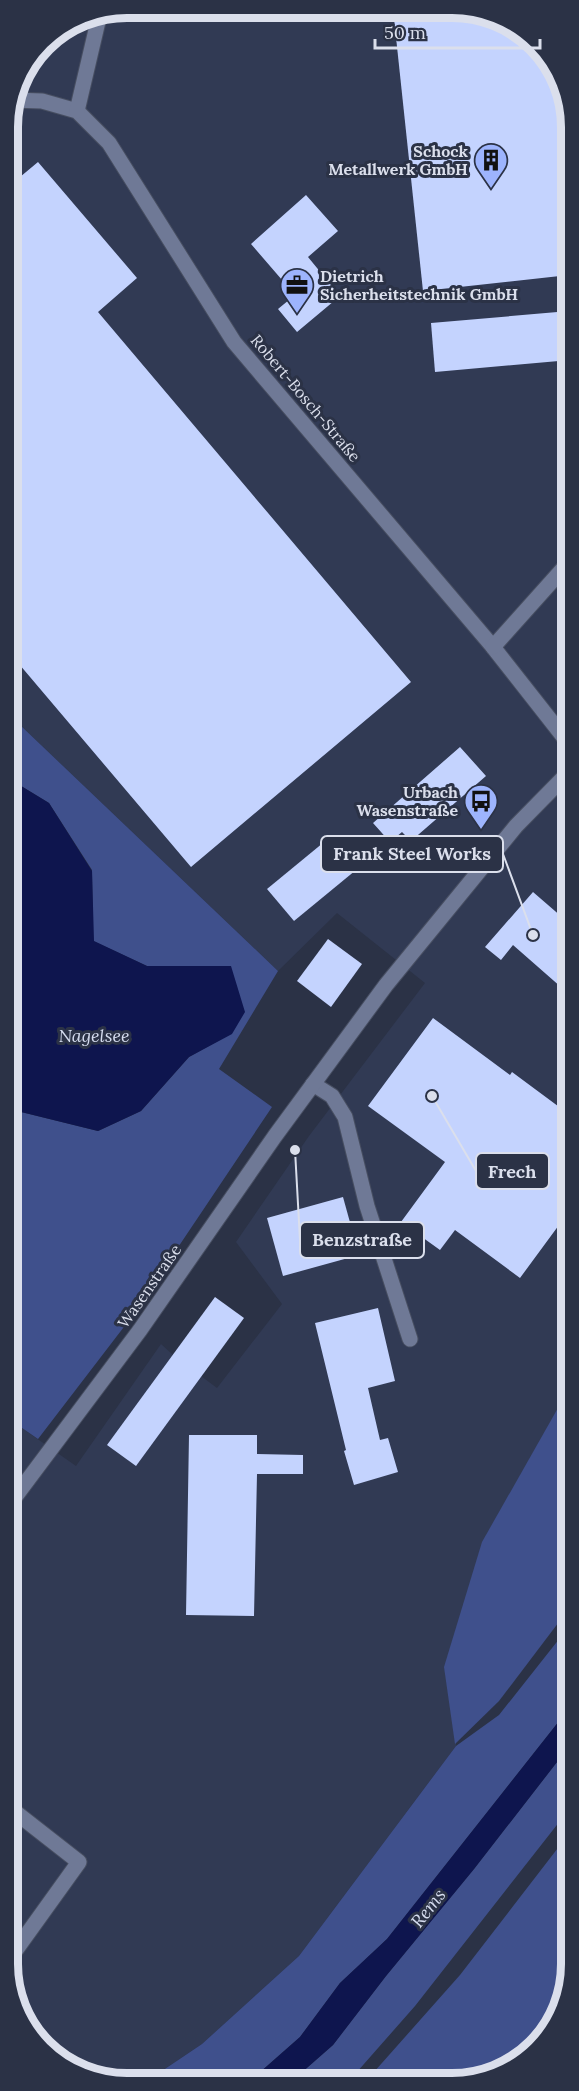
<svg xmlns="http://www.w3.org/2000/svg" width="579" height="2091" font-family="Lora,serif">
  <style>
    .built { fill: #313a54 }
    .green { fill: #3f508c }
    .water { fill: #0e154e }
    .building { fill: #c4d3fe }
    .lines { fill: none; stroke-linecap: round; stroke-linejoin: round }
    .minor-casing { stroke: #474e61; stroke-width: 17 }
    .minor { stroke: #6f7996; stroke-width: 15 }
    .labels { text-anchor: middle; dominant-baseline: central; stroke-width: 6; stroke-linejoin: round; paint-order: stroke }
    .poi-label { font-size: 16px; font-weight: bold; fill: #dbdfec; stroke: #2b3246; text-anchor: end }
    .street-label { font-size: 16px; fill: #dbdfec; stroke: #2b3246 }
    .water-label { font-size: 18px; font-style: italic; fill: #d5dcef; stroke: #2b3246 }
    .rim { fill: none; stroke: #dbdfec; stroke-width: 8 }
    .leader { fill: none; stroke: #dbdfec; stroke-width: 2 }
    .callout-dot { fill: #dbdfec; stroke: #2b3246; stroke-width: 2 }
    .callout { fill: #2b3246; stroke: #dbdfec; stroke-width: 2 }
    .callout-label { font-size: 18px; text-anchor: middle; font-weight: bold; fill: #dbdfec }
  </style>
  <rect width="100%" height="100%" fill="#2b3246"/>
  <path class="built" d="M127,8l349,2 61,33 32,61 2,1301 -110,255 -5,86 -157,210 -97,88 -55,37h-44l-61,-33 -32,-61 -1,-568 67,47 85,-122 12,11 44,33 65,-84 -46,-62 73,-106 116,-153 -88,-70 -59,58 -259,-247 -11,-6v-599l9,-38 26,-39 38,-26z"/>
  <g class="green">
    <path d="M8,718l11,6 259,247 -59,98 53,38 -142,212 -92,120 -29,-20v-310l89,22 43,-20 48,-54 43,-24 -2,-67h-83l-54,-25 -1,-71 -43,-67 -41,-25z"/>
    <path d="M571,1385v221l-72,95 -44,43 -11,-77 38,-125z"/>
    <path d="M571,1624v82l-184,233 -47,44 -40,54 -50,44h-103l55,-37 97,-88 157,-210 43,-31z"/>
    <path d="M571,1744v63l-156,199 -66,75h-57l41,-36 53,-69 88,-107z"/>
    <path d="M571,1831v141l-29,71 -67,38h-109l94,-106z"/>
  </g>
  <g class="water">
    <path d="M8,778l41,25 43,68 2,70 53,25h84l14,46 -13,22 -43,23 -48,54 -43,20 -89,-22z"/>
    <path d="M571,1706v38l-97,125 -88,107 -53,69 -41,36h-42l50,-44 40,-54 47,-44z"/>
  </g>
  <g class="building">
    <path d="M393,9l83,1 61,33 32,61v171l-146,16z"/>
    <path d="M38,162l99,116 -39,34 313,370 -220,185 -183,-216v-464z"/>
    <path d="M306,195l32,36 -30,26 32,39 -43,36 -19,-23 17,-14 -44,-51z"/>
    <path d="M569,311l1,49 -135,12 -4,-49z"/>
    <path d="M460,747l26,29 -75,65 -9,-9 -12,10 -17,-19z"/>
    <path d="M329,838l27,32 -62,51 -27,-32z"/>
    <path d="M533,892l37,32v71l-57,-50 -12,15 -16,-13z"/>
    <path d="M328,939l34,25 -31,43 -34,-26z"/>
    <path d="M433,1018l77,57 2,-3 58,43v95l-50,68 -65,-48 -15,20 -39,-28 44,-60 -77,-56z"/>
    <path d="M343,1197l16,58 -76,21 -16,-58z"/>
    <path d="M215,1297l29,21 -108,148 -29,-21z"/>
    <path d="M378,1308l17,73 -27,7 12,52 8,-2 10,34 -44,13 -10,-34 2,-1 -31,-127z"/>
    <path d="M189,1435h68v19l46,1v19h-46l-3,142 -68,-1z"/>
  </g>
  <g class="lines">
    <defs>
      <g id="minor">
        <path d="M12,100l30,1 35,10 32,32 125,199 259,305 77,98"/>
        <path d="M77,111l23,-98"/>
        <path d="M493,647l77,-86"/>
        <path d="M313,1084l19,12 13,21 22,89 43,133"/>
        <path d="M9,1505l131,-175 135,-194 111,-151 130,-159 54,-55"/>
        <path d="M10,1808l69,54 -69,96"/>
      </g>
    </defs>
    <use href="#minor" class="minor-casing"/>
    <use href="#minor" class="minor"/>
  </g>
  <defs>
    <symbol id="building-pin" viewBox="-11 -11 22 30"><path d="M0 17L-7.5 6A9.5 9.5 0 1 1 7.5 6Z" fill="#9db4fd" stroke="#2b3246"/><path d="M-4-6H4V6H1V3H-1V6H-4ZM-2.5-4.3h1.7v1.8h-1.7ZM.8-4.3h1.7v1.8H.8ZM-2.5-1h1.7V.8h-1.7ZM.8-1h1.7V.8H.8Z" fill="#111"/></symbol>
    <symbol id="office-pin" viewBox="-11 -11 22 30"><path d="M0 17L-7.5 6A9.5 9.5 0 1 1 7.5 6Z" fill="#9db4fd" stroke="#2b3246"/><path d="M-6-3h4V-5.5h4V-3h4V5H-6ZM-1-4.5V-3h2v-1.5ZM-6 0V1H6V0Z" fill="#111"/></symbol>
    <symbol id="bus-pin" viewBox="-11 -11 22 30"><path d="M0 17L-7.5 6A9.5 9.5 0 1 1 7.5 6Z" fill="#9db4fd" stroke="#2b3246"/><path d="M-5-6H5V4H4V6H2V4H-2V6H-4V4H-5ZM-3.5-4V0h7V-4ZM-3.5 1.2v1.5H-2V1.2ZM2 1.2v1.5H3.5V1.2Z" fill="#111"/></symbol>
  </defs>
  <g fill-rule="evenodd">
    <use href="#building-pin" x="472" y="141" width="38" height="52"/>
    <use href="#office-pin" x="278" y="266" width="38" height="52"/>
    <use href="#bus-pin" x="462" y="782" width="38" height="52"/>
  </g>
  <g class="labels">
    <g class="poi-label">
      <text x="468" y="151">Schock<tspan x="468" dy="18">Metallwerk GmbH</tspan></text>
      <text x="320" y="276" text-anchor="start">Dietrich<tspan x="320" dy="18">Sicherheitstechnik GmbH</tspan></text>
      <text x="458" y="792">Urbach<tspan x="458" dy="18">Wasenstraße</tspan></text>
    </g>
    <g class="street-label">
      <text transform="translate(306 398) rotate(50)">Robert-Bosch-Straße</text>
      <text transform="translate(149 1286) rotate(-55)">Wasenstraße</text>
    </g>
    <g class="water-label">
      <text x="94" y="1035">Nagelsee</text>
      <text transform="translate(428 1908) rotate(-52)">Rems</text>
    </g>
  </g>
  <path d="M0 0H579V2091H0ZM127 18H452A109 109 0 0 1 561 127V1964A109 109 0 0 1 452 2073H127A109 109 0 0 1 18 1964V127A109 109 0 0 1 127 18Z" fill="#2b3246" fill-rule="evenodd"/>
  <path class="rim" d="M127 18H452A109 109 0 0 1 561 127V1964A109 109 0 0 1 452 2073H127A109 109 0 0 1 18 1964V127A109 109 0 0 1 127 18Z"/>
  <path class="leader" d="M533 935L503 854M432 1096L476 1171M295 1150L300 1240"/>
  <g class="callout-dot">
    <circle cx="533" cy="935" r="6"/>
    <circle cx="432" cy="1096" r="6"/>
    <circle cx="295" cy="1150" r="6"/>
  </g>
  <g class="callout">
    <rect x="321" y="836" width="182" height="36" rx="6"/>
    <rect x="476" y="1153" width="73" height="36" rx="6"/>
    <rect x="300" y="1222" width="124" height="36" rx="6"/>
  </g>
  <g class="callout-label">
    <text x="412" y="860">Frank Steel Works</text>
    <text x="512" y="1178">Frech</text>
    <text x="362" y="1246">Benzstraße</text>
  </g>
  <path d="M375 39v9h165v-9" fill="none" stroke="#dbdfec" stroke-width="3"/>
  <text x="384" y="39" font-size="18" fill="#dbdfec" stroke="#2b3246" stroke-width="4.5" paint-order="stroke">50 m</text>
</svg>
